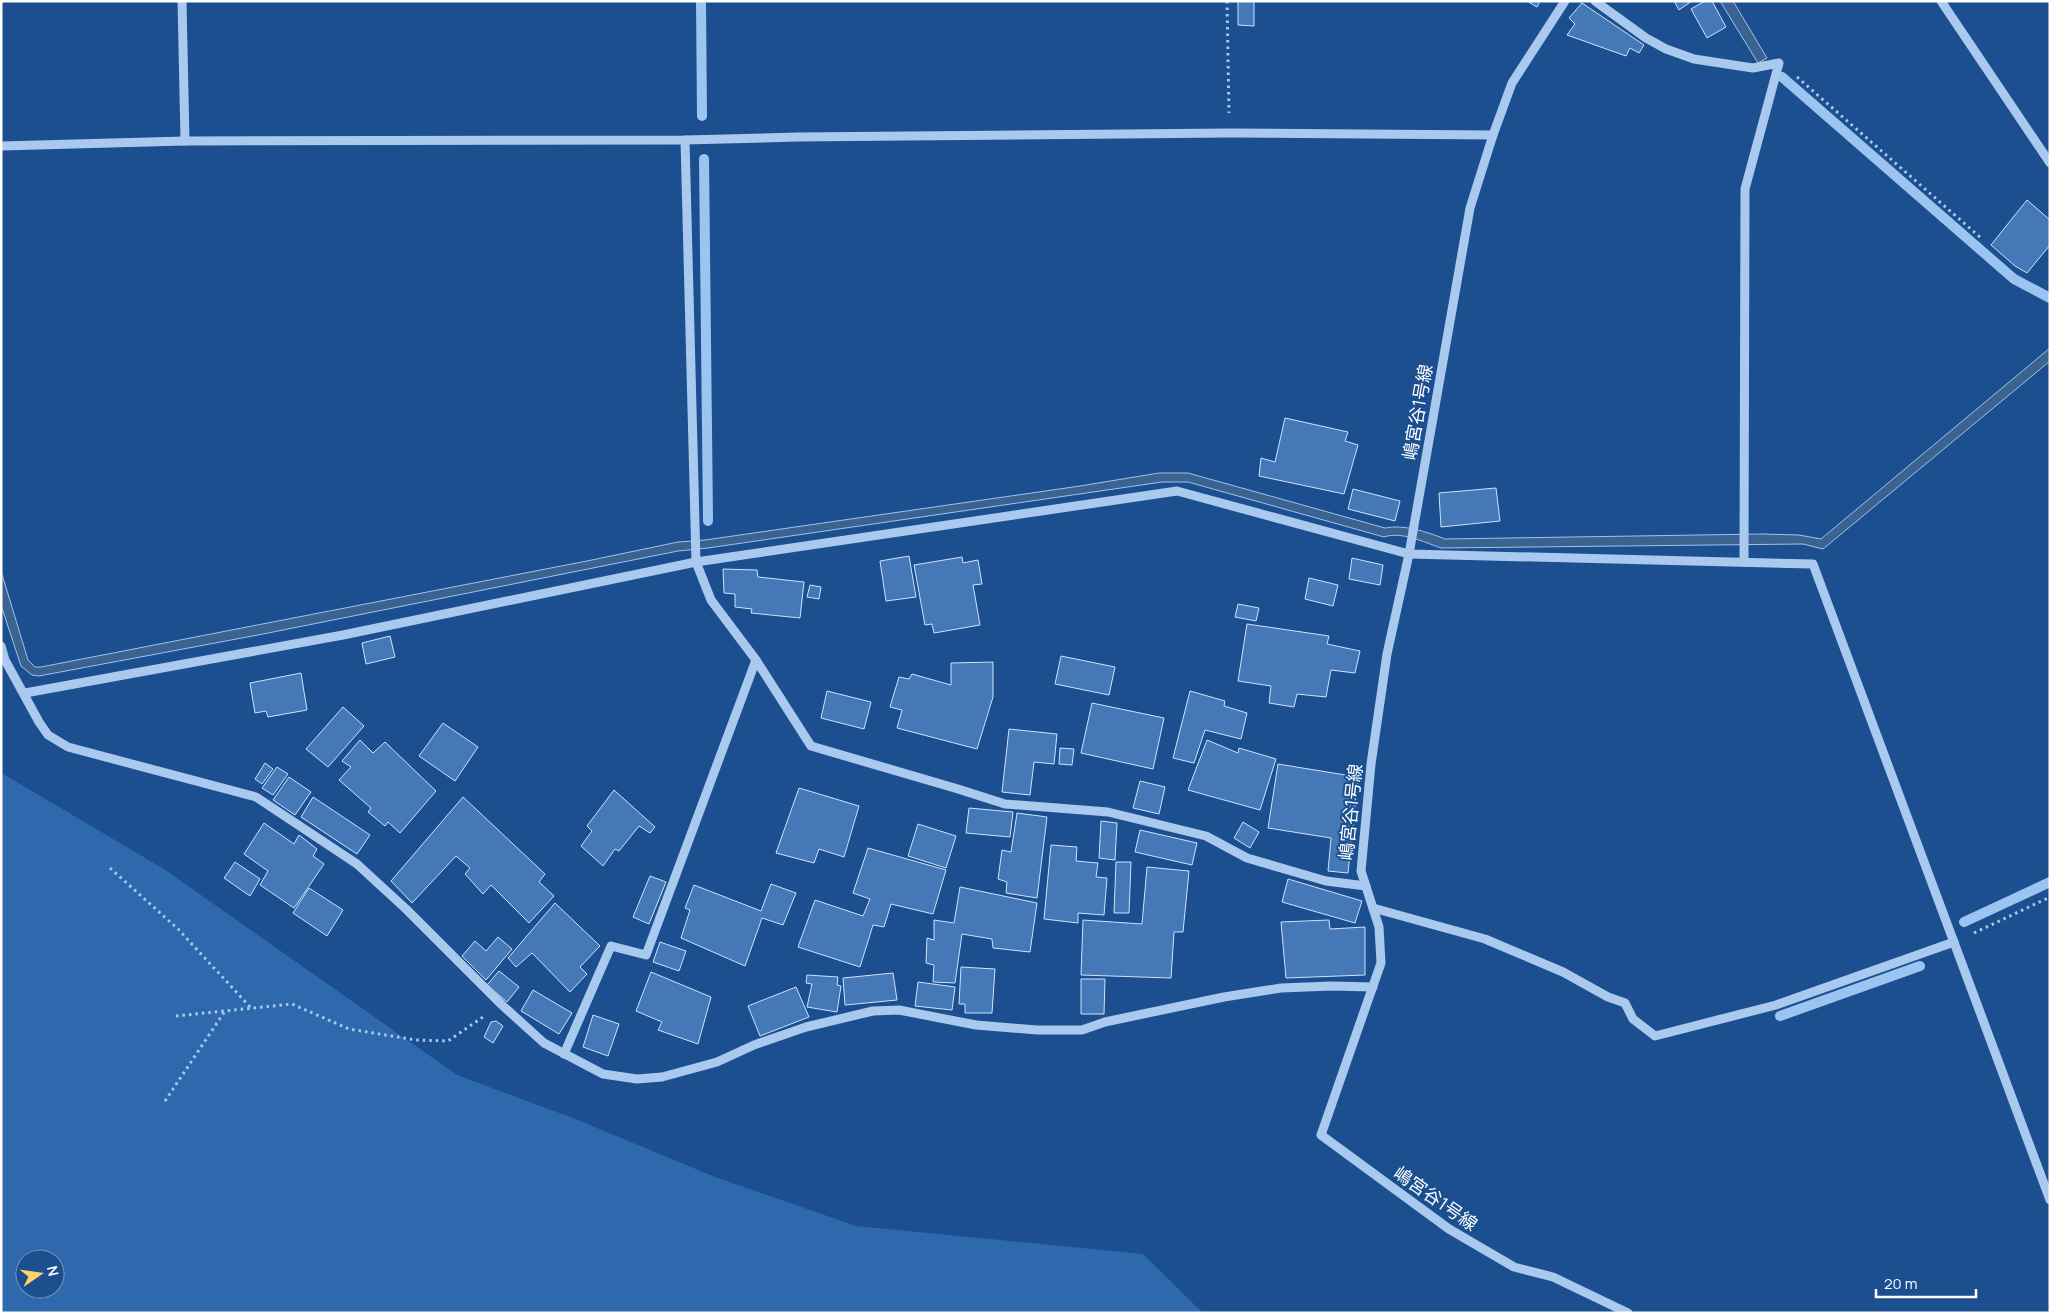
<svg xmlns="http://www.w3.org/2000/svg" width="2051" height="1314" font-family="Manrope,'Noto Sans JP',sans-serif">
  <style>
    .green { fill: #2e69ad; fill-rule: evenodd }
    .water { fill: #3c6290; stroke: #9cc4f0 }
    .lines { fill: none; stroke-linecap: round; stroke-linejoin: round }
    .stream { stroke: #9cc4f0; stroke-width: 10 }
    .building { fill: #4478b7; stroke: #cfe3fa }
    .path { stroke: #a9c9ee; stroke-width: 3; stroke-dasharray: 2.5 4; stroke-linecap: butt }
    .minor { stroke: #a9c9ee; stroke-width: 9 }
    .labels { text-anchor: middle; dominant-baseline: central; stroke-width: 4; stroke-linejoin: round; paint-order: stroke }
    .street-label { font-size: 18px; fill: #fff; stroke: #1b4f8f }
  </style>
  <rect width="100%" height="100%" fill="#1b4f8f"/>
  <path class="green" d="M1,768l2,6 161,95 293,206 116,43 142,59 141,49 287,28 60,59h-1202zM25,1259h30v30h-30z"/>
  <g class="water">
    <path d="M1720,1h13l34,57 -9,5z"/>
    <path d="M2050,348v13l-227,188 -20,-5 -362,4c-17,-6 -40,-17 -57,-11l-196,-55h-26l-454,66 -30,3 -420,84 -219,41 -7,-1 -11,-9 -20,-61v-34l27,89 7,7h6l546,-106 91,-19 27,-2 375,-54 79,-13h29l197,55c19,-4 42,4 60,11l317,-5 37,1 22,4z"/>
  </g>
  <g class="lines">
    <g class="stream">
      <path d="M701,1l1,115"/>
      <path d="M1782,77l232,202 36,19"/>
      <path d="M704,159l4,362"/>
      <path d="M1964,922l86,-40"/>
      <path d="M1780,1016l140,-50"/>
    </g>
  </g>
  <g class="building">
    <path d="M1238,1h16v25l-16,-1z"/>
    <path d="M1527,1h13l-3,6z"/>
    <path d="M1674,1h18l-13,9z"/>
    <path d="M1705,1h7l14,26 -19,11 -16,-29z"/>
    <path d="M1582,3l62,42 -5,8 -9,-5 -4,8 -59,-21 8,-11 -6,-6z"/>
    <path d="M2027,200l23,20v25l-23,28 -12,-7 -24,-21z"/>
    <path d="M1285,418l63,14 -3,9 13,4 -14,49 -85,-18 2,-18 14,4z"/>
    <path d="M1496,488l4,33 -59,6 -2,-34z"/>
    <path d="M1353,489l47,12 -5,20 -47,-12z"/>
    <path d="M909,556l7,41 -30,4 -6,-40z"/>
    <path d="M962,557l1,6 15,-3 4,24 -9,1 7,40 -46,8 -2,-9 -7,1 -11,-60z"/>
    <path d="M1352,558l31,7 -3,20 -31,-6z"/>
    <path d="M723,569l34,1 1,7 46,5 -4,36 -49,-5 1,-4 -17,-2v-13l-11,-1z"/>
    <path d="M1309,578l29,7 -5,21 -28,-7z"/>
    <path d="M810,585l11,2 -2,12 -12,-2z"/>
    <path d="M1238,604l21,4 -3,13 -21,-4z"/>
    <path d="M1247,624l82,12 -2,8 33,7 -5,22 -24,-3 -5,27 -29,-3 -3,13 -25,-4 2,-17 -33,-5z"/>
    <path d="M390,636l5,21 -29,7 -4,-21z"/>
    <path d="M1061,656l54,11 -6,28 -54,-11z"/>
    <path d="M993,662v35l-16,52 -80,-21 5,-18 -12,-3 9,-30 10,2 3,-5 39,11v-22z"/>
    <path d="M301,673l6,37 -39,7 -2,-6 -11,2 -5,-30z"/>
    <path d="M827,691l44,11 -7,27 -43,-11z"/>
    <path d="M1190,691l35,10 -1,5 23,7 -6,26 -36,-9 -11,33 -21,-5z"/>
    <path d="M1092,703l72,15 -11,51 -72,-16z"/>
    <path d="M343,707l21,19 -36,41 -22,-18z"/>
    <path d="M443,723l35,24 -23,34 -36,-25z"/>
    <path d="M1009,729l48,5 -3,30 -20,-2 -4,33 -28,-3z"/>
    <path d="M360,740l13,13 12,-11 51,49 -36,42 -12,-11 -3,4 -17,-14 3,-4 -32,-28 12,-13 -9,-6z"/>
    <path d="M1207,740l31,13 1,-5 37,11 -16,51 -72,-20z"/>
    <path d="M1060,748l14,1 -2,16 -13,-1z"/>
    <path d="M265,763l8,6 -11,15 -7,-5z"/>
    <path d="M1278,764l80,13 -10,96 -20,-2 3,-33 -63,-10z"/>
    <path d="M277,767l11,7 -15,21 -11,-7z"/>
    <path d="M289,777l22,15 -16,23 -22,-15z"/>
    <path d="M1140,781l25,6 -6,27 -26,-6z"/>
    <path d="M799,788l60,18 -15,51 -25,-8 -5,14 -38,-10z"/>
    <path d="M614,790l41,37 -5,6 -11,-7 -20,25 -4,-2 -12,17 -22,-20 11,-15 -5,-5z"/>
    <path d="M313,797l57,38 -13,19 -56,-37z"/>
    <path d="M463,797l82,77 -6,8 15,14 -25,27 -38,-38 -8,9 -18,-20 5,-6 -14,-12 -44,47 -21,-22z"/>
    <path d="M969,808l44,4 -3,25 -44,-4z"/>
    <path d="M1017,813l30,4 -10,81 -31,-5 1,-11 -9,-3 4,-29 9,2z"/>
    <path d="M1101,821l16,2 -2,37 -16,-2z"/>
    <path d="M1243,822l16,10 -9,16 -16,-10z"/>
    <path d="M264,823l30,21 5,-9 18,14 -4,7 11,8 -30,44 -34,-23 8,-14 -24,-17z"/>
    <path d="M918,824l38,12 -10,32 -38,-12z"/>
    <path d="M1140,830l57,13 -5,22 -57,-13z"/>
    <path d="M1051,845l26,2 -1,14 22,2 -2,14 11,1 -3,37 -26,-2v10l-34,-4z"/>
    <path d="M868,848l78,22 -13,44 -42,-10 -7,23 -11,-2 -13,42 -62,-20 17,-47 48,16 7,-17 -17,-6z"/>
    <path d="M235,862l25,17 -10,17 -26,-18z"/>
    <path d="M1116,862h15l-2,51h-15z"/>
    <path d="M1147,867l42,4 -6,61h-9l-3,46 -90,-3 2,-55 59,4z"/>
    <path d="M650,876l16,6 -17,42 -16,-7z"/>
    <path d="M1288,879l74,22 -7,22 -73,-21z"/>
    <path d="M771,884l25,9 -13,32 -21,-7 -17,48 -64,-28 9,-28 -5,-2 9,-23 67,26z"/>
    <path d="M960,887l77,16 -7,49 -37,-4 -1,-9 -30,-5 -7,49 -22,-1 1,-17 -8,-2 1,-25 7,2v-20l20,3z"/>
    <path d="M309,888l34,22 -16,26 -34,-23z"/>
    <path d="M555,903l45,43 -20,21 7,7 -17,18 -38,-39 -16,14 -8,-9z"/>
    <path d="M1329,920l1,9 35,-2v48l-79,3 -5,-56z"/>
    <path d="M498,937l14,12 -26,31 -24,-24 13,-15 11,10z"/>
    <path d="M660,942l26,9 -7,20 -26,-9z"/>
    <path d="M961,967l34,2 -3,44h-27v-9h-6z"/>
    <path d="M499,971l20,16 -12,15 -20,-17z"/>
    <path d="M651,972l60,25 -13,47 -40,-14 4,-8 -26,-11z"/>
    <path d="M893,973l4,27 -52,5 -2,-27z"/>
    <path d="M807,975l31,2 -1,8 4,1 -4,26 -30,-5 5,-23 -6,-1z"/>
    <path d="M1081,979h24l-1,35h-23z"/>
    <path d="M918,982l37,5 -3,23 -37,-4z"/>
    <path d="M796,987l13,30 -49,19 -12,-30z"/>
    <path d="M533,990l39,23 -13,21 -38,-23z"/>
    <path d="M593,1015l26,9 -11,32 -25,-9z"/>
    <path d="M496,1021l7,5 -10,17 -9,-6 7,-15z"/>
  </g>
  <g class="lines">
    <g class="path">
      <path d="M1227,1l2,112"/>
      <path d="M1797,77l184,161"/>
      <path d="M110,868l68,61 73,79"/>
      <path d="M1974,933l76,-36"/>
      <path d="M176,1016l116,-12 57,25 67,11 32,1 35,-24"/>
      <path d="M165,1101l60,-90"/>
    </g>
    <g class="minor">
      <path d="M182,1l3,140"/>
      <path d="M1595,1l51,37 20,11 28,10 59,9 26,-5 -34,126 -1,373"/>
      <path d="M1941,1l109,162"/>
      <path d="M1493,135l-23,73 -61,346 -22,100 -16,110 -10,107 18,56 2,36 -60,172 128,94 65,38 39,10 75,36"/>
      <path d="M685,140l11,422 15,38 45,60 55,86 147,43 47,15 103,8 98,24 41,22 79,23 40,5"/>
      <path d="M1,146l184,-5 500,-1 113,-3 431,-4 264,2 19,-52 53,-82"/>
      <path d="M1,646l4,14 34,62 9,13 20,12 188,50 101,67 49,45 96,96 42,38 59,31 34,5 25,-2 55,-15 37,-17 52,-18 67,-16 26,-1 77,15 61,5h45l23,-8 119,-25 57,-9 50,-2 42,1"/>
      <path d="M25,693l318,-58 353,-73 481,-71 232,63 404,10 237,636"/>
      <path d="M1373,908l112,31 78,33 45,25 17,6 8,16 22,17 121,-31 178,-63"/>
      <path d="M564,1054l47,-108 35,9 110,-295"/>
    </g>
  </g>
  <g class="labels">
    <g class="street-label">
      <text transform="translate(1417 412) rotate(-80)">嶋宮谷1号線</text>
      <text transform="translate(1350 812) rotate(-84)">嶋宮谷1号線</text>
      <text transform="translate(1436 1198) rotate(35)">嶋宮谷1号線</text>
    </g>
  </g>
  <rect width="2051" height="1314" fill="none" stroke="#ffffff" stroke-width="5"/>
  <g transform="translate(40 1274) rotate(77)"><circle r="24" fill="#1b4f8f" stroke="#7695bc"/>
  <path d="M0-4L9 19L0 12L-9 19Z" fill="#ffd166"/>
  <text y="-8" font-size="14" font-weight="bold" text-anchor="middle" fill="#ffffff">N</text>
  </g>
  <path d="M1876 1289v8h100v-8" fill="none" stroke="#ffffff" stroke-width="2.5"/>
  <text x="1884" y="1289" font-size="15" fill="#ffffff" stroke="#1b4f8f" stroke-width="4" paint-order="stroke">20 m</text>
</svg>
